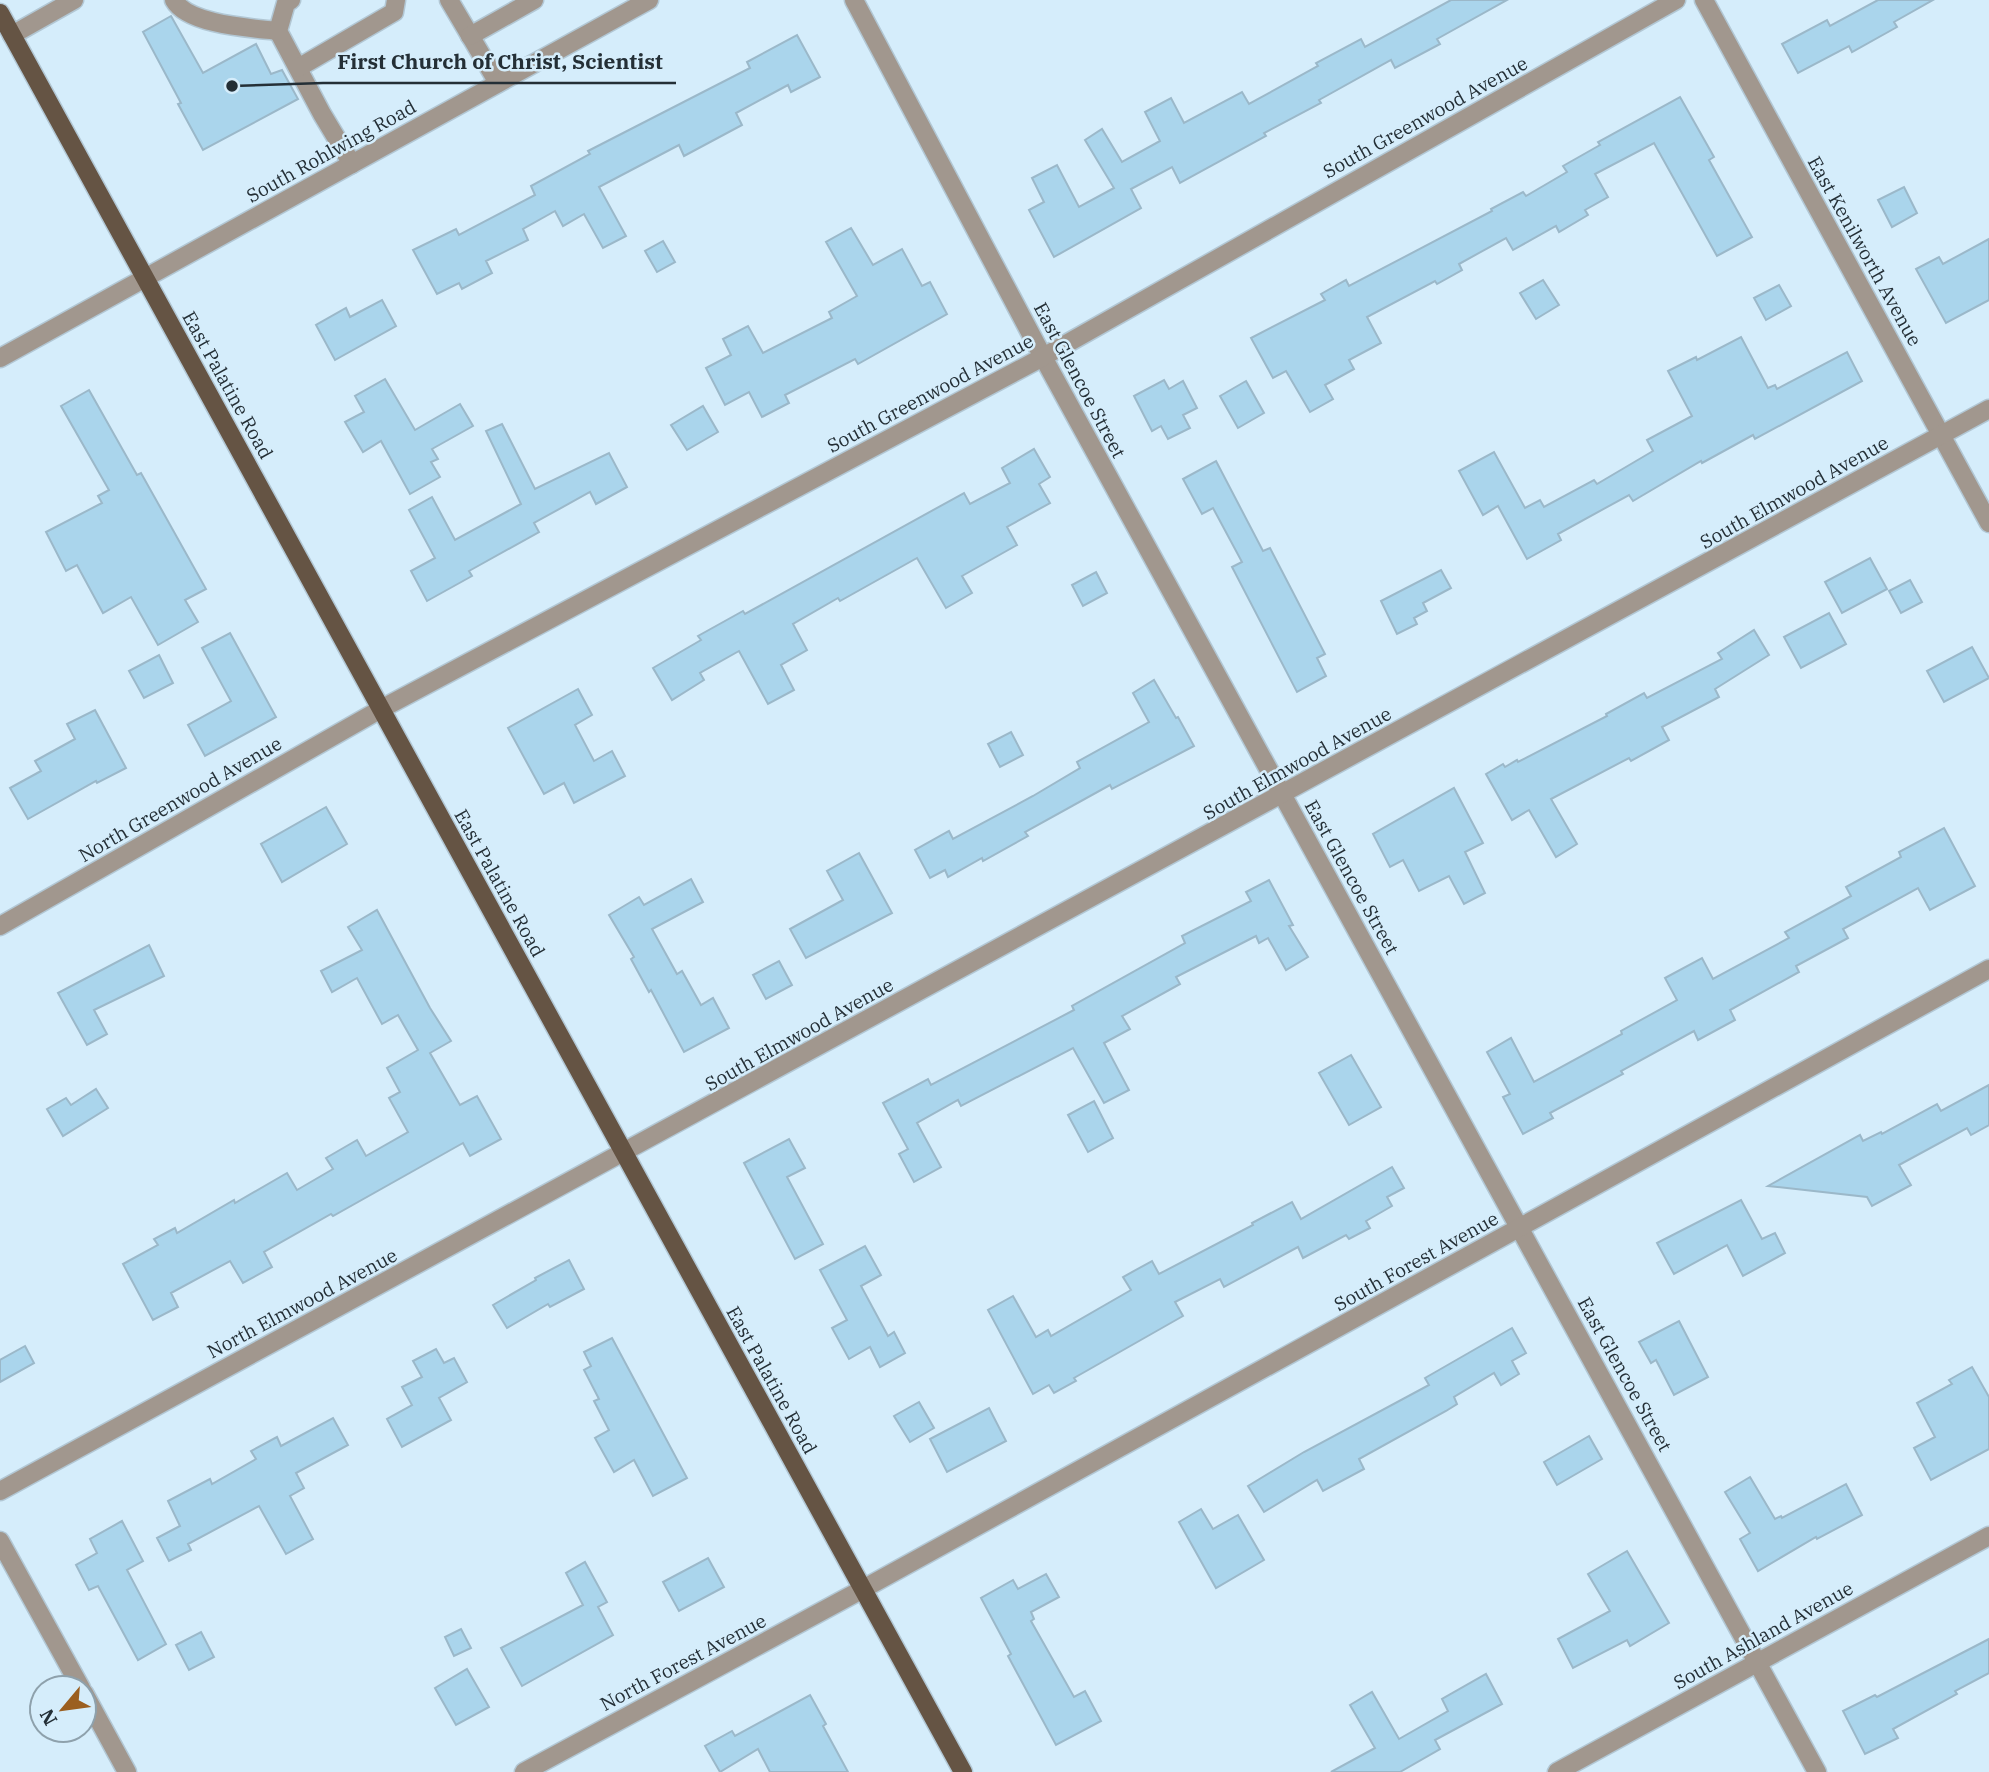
<svg xmlns="http://www.w3.org/2000/svg" width="1989" height="1772" font-family="'IBM Plex Serif',serif">
  <style>
    .building { fill: #aad5ec; stroke: #9bb8c9; stroke-width: 2 }
    .lines { fill: none; stroke-linecap: round; stroke-linejoin: round }
    .minor-casing { stroke: #b2c7d4; stroke-width: 21 }
    .major-casing { stroke: #b2c7d4; stroke-width: 21 }
    .minor { stroke: #a1978e; stroke-width: 18 }
    .major { stroke: #655444; stroke-width: 18 }
    .labels { text-anchor: middle; dominant-baseline: central; stroke-width: 5; stroke-linejoin: round; paint-order: stroke }
    .street-label { font-size: 19px; fill: #242f36; stroke: #d5edfb }
    .leader { fill: none; stroke: #242f36; stroke-width: 2.5 }
    .callout-dot { fill: #242f36; stroke: #d5edfb; stroke-width: 2.5 }
    .callout-label { font-size: 21px; text-anchor: middle; font-weight: bold; fill: #242f36; stroke: #d5edfb; stroke-width: 5; stroke-linejoin: round; paint-order: stroke }
  </style>
  <rect width="100%" height="100%" fill="#d5edfb"/>
  <g class="building">
    <path d="M1451,0h56l-70,39 3,5 -45,24 -4,-8 -72,40 2,3 -57,30 2,3 -86,47 -8,-16 -41,22 10,19 -87,49 -25,-47 15,-8 -12,-24 25,-13 22,42 35,-19 -29,-48 17,-11 20,33 38,-21 -15,-29 26,-14 13,25 58,-31 7,12 69,-38 -2,-3 45,-24 4,8z"/>
    <path d="M1878,0h55l-39,22 3,5 -45,25 -3,-6 -51,27 -16,-29 45,-24 3,6z"/>
    <path d="M171,16l32,57 53,-29 15,30 11,-4 16,29 -95,51 -25,-46 3,-1 -38,-71z"/>
    <path d="M797,35l23,42 -29,15 -3,-7 -52,28 6,12 -58,31 -5,-11 -80,42 27,49 -23,12 -19,-34 -21,12 -8,-15 -32,18 5,11 -42,21 6,12 -30,16 -3,-6 -22,11 -24,-44 43,-21 3,6 76,-40 -4,-9 59,-32 -2,-3 162,-83 -3,-6z"/>
    <path d="M1680,97l34,60 -5,3 43,77 -35,19 -63,-113 -59,31 13,23 -23,13 3,5 -29,17 -3,-6 -43,24 -7,-12 -47,26 3,6 -25,14 -2,-3 -68,36 14,26 -32,17 5,9 -29,16 8,14 -23,13 -24,-41 -13,7 -22,-40 74,-38 -4,-6 25,-14 3,6 143,-75 -1,-2 32,-17 3,4 41,-24 -4,-6 37,-21 -2,-3z"/>
    <path d="M1904,187l13,26 -25,14 -14,-27z"/>
    <path d="M851,228l22,37 29,-16 20,37 8,-4 17,32 -89,50 -3,-5 -70,36 4,8 -27,14 -13,-25 -24,13 -19,-37 25,-13 -8,-16 25,-13 15,27 69,-35 -3,-6 28,-16 -31,-54z"/>
    <path d="M1989,239v61l-43,23 -30,-54 23,-12 4,7z"/>
    <path d="M663,241l12,21 -18,10 -12,-21z"/>
    <path d="M1543,280l16,25 -23,14 -16,-26z"/>
    <path d="M1779,285l12,21 -25,14 -12,-22z"/>
    <path d="M382,300l14,26 -61,34 -19,-35 30,-17 4,9z"/>
    <path d="M1741,337l27,51 7,-3 2,4 70,-37 15,29 -107,58 -2,-4 -51,28 -1,-2 -68,40 -4,-6 -71,39 3,6 -34,19 -29,-53 -15,9 -24,-44 35,-19 31,56 15,-8 4,7 50,-27 3,4 56,-33 -6,-11 45,-24 -24,-45 28,-14 1,3z"/>
    <path d="M385,379l30,51 45,-26 13,22 -41,23 6,10 -7,3 9,15 -30,17 -29,-53 -18,11 -18,-30 19,-10 -9,-16z"/>
    <path d="M1164,380l5,9 14,-8 14,27 -14,7 7,13 -22,11 -7,-13 -9,5 -18,-35z"/>
    <path d="M1246,381l18,32 -26,15 -18,-32z"/>
    <path d="M89,390l48,85 4,-2 65,116 -21,11 13,22 -40,23 -27,-48 -28,16 -26,-48 -11,6 -20,-39 56,-29 -4,-7 11,-6 -48,-84z"/>
    <path d="M703,406l15,26 -31,18 -16,-25z"/>
    <path d="M502,424l33,65 74,-36 18,34 -31,17 -6,-12 -56,31 5,9 -70,39 3,5 -45,25 -16,-30 24,-13 -26,-48 23,-13 23,43 66,-36 -35,-73z"/>
    <path d="M1034,449l16,28 -11,7 11,19 -43,24 10,18 -55,31 10,17 -26,15 -29,-50 -77,43 -2,-3 -45,26 14,26 -26,15 13,25 -26,14 -29,-53 -39,22 4,7 -32,20 -19,-32 48,-28 -3,-4 45,-25 2,3 219,-121 6,11 40,-21 -8,-15z"/>
    <path d="M1216,461l47,90 7,-3 55,106 -8,4 9,18 -29,16 -65,-125 10,-5 -29,-54 -11,6 -19,-35z"/>
    <path d="M1870,558l17,31 -45,24 -17,-31z"/>
    <path d="M1441,570l10,18 -28,15 4,8 -13,7 3,6 -20,10 -16,-33z"/>
    <path d="M1096,572l11,21 -24,13 -11,-21z"/>
    <path d="M1910,580l12,22 -21,11 -12,-22z"/>
    <path d="M1829,613l17,31 -45,24 -17,-31z"/>
    <path d="M1754,630l15,25 -54,34 4,8 -57,30 7,13 -38,21 -2,-3 -78,41 26,45 -21,13 -27,-47 -17,10 -26,-46 17,-10 2,3 12,-7 1,2 89,-46 -1,-2 38,-21 3,5 75,-39 -4,-6z"/>
    <path d="M230,633l46,84 -71,39 -17,-31 43,-24 -29,-53z"/>
    <path d="M1972,647l17,31 -45,24 -17,-31z"/>
    <path d="M159,655l14,28 -29,15 -15,-27z"/>
    <path d="M1154,680l22,38 2,-1 16,29 -82,43 -2,-4 -85,47 3,4 -45,25 -1,-3 -34,19 -3,-7 -15,8 -15,-28 34,-19 4,8 80,-43 47,-28 -3,-6 72,-40 -16,-29z"/>
    <path d="M578,689l14,26 -17,10 19,36 18,-10 13,25 -51,27 -10,-20 -20,11 -36,-66z"/>
    <path d="M95,710l31,58 -29,15 -1,-2 -68,38 -18,-31 31,-17 -6,-10 40,-22 -8,-15z"/>
    <path d="M1011,732l12,23 -23,12 -12,-23z"/>
    <path d="M1454,788l29,55 -18,9 20,41 -21,11 -15,-28 -30,15 -16,-31 -13,7 -17,-33z"/>
    <path d="M326,807l21,37 -65,38 -21,-38z"/>
    <path d="M1944,828l31,58 -45,24 -12,-22 -75,41 5,9 -52,28 3,6 -69,38 5,10 -37,20 -4,-9 -73,40 2,3 -73,39 3,5 -30,16 -20,-37 7,-3 -23,-42 24,-14 23,44 88,-48 -1,-3 56,-31 -12,-22 37,-20 11,21 76,-41 -4,-6 66,-36 -5,-9 55,-30 -2,-5z"/>
    <path d="M859,853l33,60 -86,45 -16,-29 53,-29 -16,-29z"/>
    <path d="M691,879l12,23 -51,27 25,45 5,-3 19,34 12,-7 16,30 -45,24 -33,-62 -2,2 -18,-33 3,-2 -25,-42 30,-18 5,8z"/>
    <path d="M1269,880l24,45 -4,1 19,31 -22,13 -18,-32 -9,5 -3,-7 -80,41 4,7 -58,32 8,13 -26,14 25,47 -25,13 -31,-55 -112,58 -3,-6 -41,23 24,44 -27,15 -15,-28 9,-5 -25,-46 45,-24 3,6 143,-75 -2,-4 113,-63 -3,-7 69,-35 -5,-9z"/>
    <path d="M377,910l53,98 21,33 -21,12 30,52 17,-9 24,43 -31,17 -7,-13 -130,73 -2,-2 -67,38 8,15 -29,16 -13,-22 -59,32 7,14 -25,13 -30,-56 35,-19 -4,-6 21,-11 2,5 57,-33 1,3 52,-30 10,17 36,-21 -7,-11 31,-18 9,16 42,-24 -19,-34 11,-6 -13,-24 31,-18 -20,-35 -16,9 -25,-46 -25,14 -11,-21 41,-21 -14,-23z"/>
    <path d="M149,945l15,31 -70,34 13,24 -20,11 -29,-52z"/>
    <path d="M779,961l13,24 -26,14 -13,-24z"/>
    <path d="M1351,1055l30,52 -32,18 -30,-52z"/>
    <path d="M1989,1085v40l-18,10 -4,-7 -68,37 12,20 -39,21 -5,-9 -99,-11 92,-51 3,6 18,-9 1,2 55,-30 4,7z"/>
    <path d="M96,1089l12,19 -45,28 -16,-27 19,-11 5,7z"/>
    <path d="M1094,1101l19,37 -25,14 -20,-37z"/>
    <path d="M789,1139l16,29 -18,9 36,67 -28,15 -51,-96z"/>
    <path d="M1392,1167l12,21 -17,9 5,9 -26,15 4,7 -21,11 -3,-4 -43,23 -5,-11 -74,40 -4,-8 -45,23 8,14 -109,62 2,3 -22,12 -5,-8 -16,9 -45,-84 25,-14 23,41 12,-7 3,6 80,-46 -8,-13 29,-16 7,13 94,-49 -1,-2 40,-21 9,17z"/>
    <path d="M1741,1200l21,39 13,-6 10,20 -42,23 -16,-31 -53,29 -17,-31z"/>
    <path d="M865,1246l16,29 -20,11 27,50 6,-4 11,21 -25,14 -10,-20 -21,12 -17,-31 15,-8 -27,-50z"/>
    <path d="M569,1260l15,29 -34,18 -2,-3 -41,24 -14,-23 43,-25 -1,-2z"/>
    <path d="M1679,1321l29,56 -34,18 -18,-35 -5,3 -12,-21z"/>
    <path d="M1512,1328l14,25 -14,8 7,13 -18,11 -7,-12 -40,24 3,7 -11,7 -87,48 5,10 -41,22 -6,-11 -53,32 -16,-26 56,-34 125,-67 -4,-7z"/>
    <path d="M612,1338l75,140 -34,18 -19,-36 -20,12 -19,-34 14,-8 -15,-29 5,-2 -15,-29 7,-4 -7,-14z"/>
    <path d="M25,1346l9,17 -34,19v-22z"/>
    <path d="M436,1349l8,14 10,-5 13,24 -28,16 12,22 -49,27 -15,-28 25,-14 -10,-18 20,-10 -9,-16z"/>
    <path d="M1972,1367l17,30v52l-58,31 -17,-32 21,-11 -18,-34 35,-19 -3,-4z"/>
    <path d="M919,1402l15,26 -24,14 -16,-26z"/>
    <path d="M989,1408l17,33 -59,31 -17,-33z"/>
    <path d="M333,1418l15,27 -52,28 8,15 -14,8 23,43 -27,15 -27,-48 -71,38 3,6 -22,11 -12,-23 23,-12 -12,-25 42,-22 2,5 44,-25 -5,-8 26,-14 4,9z"/>
    <path d="M1589,1436l13,23 -45,26 -13,-23z"/>
    <path d="M1750,1477l25,42 6,-3 1,2 64,-34 16,31 -45,24 -1,-2 -58,34 -18,-32 10,-6 -25,-41z"/>
    <path d="M1201,1509l12,20 25,-14 26,45 -48,28 -37,-66z"/>
    <path d="M122,1521l21,40 -16,9 39,74 -28,16 -40,-74 -9,4 -13,-25 21,-12 -7,-14z"/>
    <path d="M1627,1551l42,72 -39,23 -3,-6 -54,28 -15,-29 52,-28 -22,-37z"/>
    <path d="M708,1558l16,29 -45,24 -16,-29z"/>
    <path d="M585,1562l22,40 -9,5 15,28 -91,51 -21,-38 82,-43 -17,-32z"/>
    <path d="M1046,1574l13,23 -28,15 3,7 -3,2 43,76 11,-6 16,30 -45,24 -48,-89 3,-2 -30,-56 32,-18 5,9z"/>
    <path d="M461,1629l10,19 -17,8 -9,-19z"/>
    <path d="M201,1632l13,25 -25,13 -13,-25z"/>
    <path d="M1989,1639v34l-34,18 2,3 -64,35 5,9 -33,16 -22,-43 32,-16 2,2z"/>
    <path d="M467,1669l22,38 -33,18 -21,-37z"/>
    <path d="M1486,1674l16,30 -67,36 5,9 -40,23h-69l44,-24 -25,-43 22,-13 27,47 49,-28 -6,-12z"/>
    <path d="M810,1695l16,29 -3,2 25,46h-78l-12,-23 -38,23 -15,-26 27,-15 3,5z"/>
  </g>
  <g class="lines">
    <defs>
      <g id="minor">
        <path d="M174,0c14,25 78,28 104,31"/>
        <path d="M291,0l-5,3 -8,28 44,83 30,50"/>
        <path d="M449,0l49,83"/>
        <path d="M854,0l189,357 774,1415"/>
        <path d="M1704,0l285,523"/>
        <path d="M12,35l62,-35"/>
        <path d="M470,36l64,-36"/>
        <path d="M298,68l96,-56 2,-12"/>
        <path d="M0,358l649,-358"/>
        <path d="M0,926l381,-217 662,-352 633,-357"/>
        <path d="M0,1491l1989,-1082"/>
        <path d="M0,1541l81,147"/>
        <path d="M84,1693l43,79"/>
        <path d="M524,1772l339,-183 1126,-620"/>
        <path d="M1557,1772l432,-236"/>
      </g>
      <path id="major" d="M0,13l963,1759"/>
    </defs>
    <use href="#minor" class="minor-casing"/>
    <use href="#major" class="major-casing"/>
    <use href="#minor" class="minor"/>
    <use href="#major" class="major"/>
  </g>
  <g class="labels">
    <g class="street-label">
      <text transform="translate(1425 117) rotate(-29)">South Greenwood Avenue</text>
      <text transform="translate(331 151) rotate(-29)">South Rohlwing Road</text>
      <text transform="translate(1865 251) rotate(61)">East Kenilworth Avenue</text>
      <text transform="translate(1080 380) rotate(62)">East Glencoe Street</text>
      <text transform="translate(228 385) rotate(61)">East Palatine Road</text>
      <text transform="translate(930 393) rotate(-28)">South Greenwood Avenue</text>
      <text transform="translate(1794 492) rotate(-29)">South Elmwood Avenue</text>
      <text transform="translate(1297 763) rotate(-29)">South Elmwood Avenue</text>
      <text transform="translate(180 799) rotate(-30)">North Greenwood Avenue</text>
      <text transform="translate(1352 877) rotate(61)">East Glencoe Street</text>
      <text transform="translate(500 883) rotate(61)">East Palatine Road</text>
      <text transform="translate(799 1034) rotate(-29)">South Elmwood Avenue</text>
      <text transform="translate(1416 1261) rotate(-29)">South Forest Avenue</text>
      <text transform="translate(302 1303) rotate(-28)">North Elmwood Avenue</text>
      <text transform="translate(1625 1374) rotate(61)">East Glencoe Street</text>
      <text transform="translate(772 1380) rotate(61)">East Palatine Road</text>
      <text transform="translate(1763 1635) rotate(-29)">South Ashland Avenue</text>
      <text transform="translate(683 1662) rotate(-28)">North Forest Avenue</text>
    </g>
  </g>
  <path class="leader" d="M232 86L323 83H676"/>
  <circle class="callout-dot" cx="232" cy="86" r="7"/>
  <g class="callout-label">
    <text x="500" y="69">First Church of Christ, Scientist</text>
  </g>
  <g transform="translate(63 1709) rotate(241)"><circle r="33" fill="#d5edfb" stroke="#8ea1ac" stroke-width="2"/>
  <path d="M0-5L12 26L0 18L-12 26Z" fill="#9b5f20"/>
  <text y="-10" font-size="19" font-weight="bold" text-anchor="middle" fill="#242f36">N</text>
  </g>
</svg>
